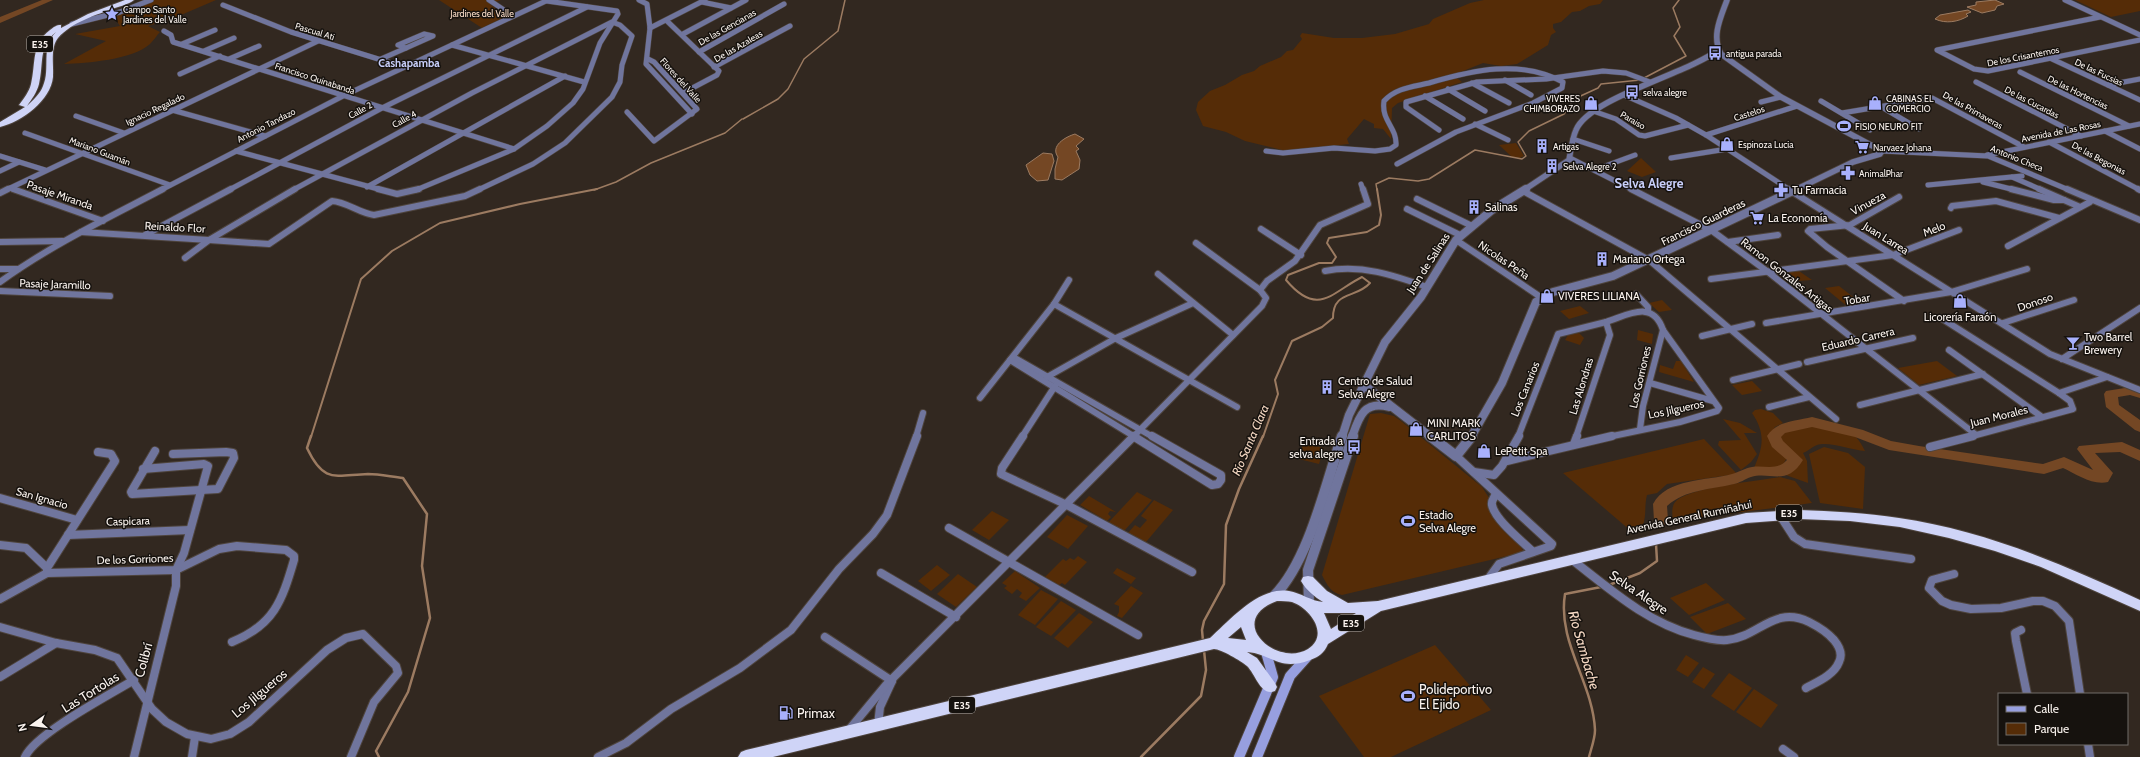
<svg xmlns="http://www.w3.org/2000/svg" width="2140" height="757" font-family="Cabin,sans-serif">
  <style>
    .green { fill: #552c07 }
    .water { fill: #744724; stroke: #9c7b61 }
    .lines { fill: none; stroke-linecap: round; stroke-linejoin: round }
    .stream-far2 { stroke: #9c7b61; stroke-width: 1.5 }
    .stream-far1 { stroke: #9c7b61; stroke-width: 2 }
    .stream { stroke: #9c7b61; stroke-width: 2.5 }
    .river { fill: #744724; fill-rule: evenodd }
    .minor-far2-casing { stroke: #4e443d; stroke-width: 6 }
    .minor-far1-casing { stroke: #4e443d; stroke-width: 8 }
    .minor-casing { stroke: #4e443d; stroke-width: 10 }
    .tertiary-far2-casing { stroke: #4e443d; stroke-width: 7 }
    .tertiary-far1-casing { stroke: #4e443d; stroke-width: 10 }
    .tertiary-casing { stroke: #4e443d; stroke-width: 12 }
    .secondary-casing { stroke: #4e443d; stroke-width: 12 }
    .trunk-casing { stroke: #4e443d; stroke-width: 2 }
    .minor-far2 { stroke: #70759d; stroke-width: 5 }
    .minor-far1 { stroke: #70759d; stroke-width: 6 }
    .minor { stroke: #70759d; stroke-width: 8 }
    .tertiary-far2 { stroke: #70759d; stroke-width: 5.5 }
    .tertiary-far1 { stroke: #70759d; stroke-width: 8 }
    .tertiary { stroke: #70759d; stroke-width: 10 }
    .secondary { stroke: #979fdf; stroke-width: 10 }
    .trunk { fill: #cfd4f7; fill-rule: evenodd }
    .labels { text-anchor: middle; dominant-baseline: central; stroke-width: 3; stroke-linejoin: round; paint-order: stroke }
    .far-poi-label { font-size: 9px; fill: #faf3ee; stroke: #16120e; text-anchor: start }
    .far-park-label { font-size: 9px; fill: #fadcc7; stroke: #16120e }
    .far-street-label { font-size: 9px; fill: #faf3ee; stroke: #16120e }
    .shield { fill: #16120e; stroke: #b6b0ab; stroke-width: 1 }
    .shield-label { font-size: 10px; font-weight: bold; fill: #faf3ee }
    .far-quarter-label { font-size: 11px; font-weight: bold; fill: #c8cffa; stroke: #16120e }
    .poi-label { font-size: 11px; fill: #faf3ee; stroke: #16120e; text-anchor: start }
    .street-label { font-size: 11px; fill: #faf3ee; stroke: #16120e }
    .water-label { font-size: 12px; font-style: italic; fill: #f4d7c2; stroke: #16120e }
    .quarter-label { font-size: 13px; font-weight: bold; fill: #c8cffa; stroke: #16120e }
    .near-street-label { font-size: 13px; fill: #faf3ee; stroke: #16120e }
    .near-poi-label { font-size: 13px; fill: #faf3ee; stroke: #16120e; text-anchor: start }
    .near-water-label { font-size: 14px; font-style: italic; fill: #f4d7c2; stroke: #16120e }
  </style>
  <rect width="100%" height="100%" fill="#322820"/>
  <g class="green">
    <path d="M140,0h76l-42,18 -26,8 12,6c-3,3 -6,8 -10,12 -18,16 -63,19 -86,20l42,-23 -31,-7 45,-8 -6,-9 35,-14z"/>
    <path d="M439,0h62l-11,4 15,13 -23,11z"/>
    <path d="M1484,0h119l-3,4 -11,2 -9,5 -8,1 -11,10 -8,2v4l3,4 -5,3 -3,10 -31,19 -16,2 -18,-3 -30,12 9,7 -64,21 -6,5 -1,31 -8,-10 -9,-1v-4l-10,-5 -17,20 2,5 -29,3 -4,5 -15,2 -7,-3 -12,-1 -37,-9 -19,-9 -23,-6 -7,-16 2,-8 12,-11 15,-6 17,-10 12,-4 6,-5 21,-9 6,-6 6,-1 9,-11 -2,-3 2,-3 32,5h28l33,-4 34,-10 4,-5 37,-16z"/>
    <path d="M2075,0h65v11l-29,6z"/>
    <path d="M1516,143l8,13 -4,2 -8,-1 -13,-12z"/>
    <path d="M1641,158l15,14 -14,5 -15,-6z"/>
    <path d="M1799,271l13,9 -27,2 -9,-9z"/>
    <path d="M1839,286l22,17 -13,4 -23,-19z"/>
    <path d="M1662,300l10,10 -13,2 -10,-9z"/>
    <path d="M1580,306l9,7 -20,6 -9,-8z"/>
    <path d="M1638,330l15,4 -1,10 -15,-4z"/>
    <path d="M1579,333l5,5 -4,7 -15,-5 3,-5z"/>
    <path d="M1676,361h5l13,21 -35,-10 1,-7 13,4z"/>
    <path d="M1937,361l20,15 -38,9 -21,-17z"/>
    <path d="M1752,381l10,10 -20,4 -10,-10z"/>
    <path d="M1761,409l12,4 10,10 -8,4 -6,10 18,19c-3,15 -21,13 -33,12 9,-21 12,-34 -2,-55l3,-3z"/>
    <path d="M1381,413l13,3 7,5 81,66 42,65 -182,43c-11,-2 -15,-10 -20,-20l48,-161z"/>
    <path d="M1723,419l17,4 17,10h-13l13,21 -6,8 -10,8 -23,-25 1,-4 22,-1z"/>
    <path d="M1815,426c26,4 38,-1 50,25 -14,-1 -36,-10 -48,-6 -5,2 -9,6 -14,8l4,8 1,22 -25,-9 15,-8 3,-5 -20,-18 -1,-6 7,-6z"/>
    <path d="M1704,439l33,35 -70,10 -10,9 -10,2c-3,11 0,22 -5,32l-11,4 -68,-58z"/>
    <path d="M1303,443l21,5 -5,16 -20,-5z"/>
    <path d="M1824,447l24,6 17,14 -2,42 -43,-6 -11,-49z"/>
    <path d="M1780,477l15,4 17,22 -139,18c-1,-8 -2,-16 4,-21 16,-13 81,-19 103,-23z"/>
    <path d="M1137,492l15,8 -28,31 -16,-8z"/>
    <path d="M1089,496l27,16 -6,-1 -2,3 3,3 -4,4 -27,-16z"/>
    <path d="M1154,500l19,10 -27,32 -18,-9 7,-8 5,3 7,-8 -6,-4z"/>
    <path d="M992,511l17,9 -20,20 -17,-10z"/>
    <path d="M1067,515l21,11 -20,23 -21,-12z"/>
    <path d="M1078,556l9,6 -22,23 -3,-2 -3,2 -14,-8 18,-18 3,2 4,-3 4,2z"/>
    <path d="M937,565l13,10 -19,16 -13,-10z"/>
    <path d="M1117,568l19,10 -5,6 -18,-11z"/>
    <path d="M1015,571l25,17 -14,13 -7,-4 3,-4 -5,-4 -5,5 -8,-6 3,-2 -5,-3z"/>
    <path d="M958,574l19,13 -21,20 -19,-13z"/>
    <path d="M1706,583l19,17 -36,15 -19,-17z"/>
    <path d="M1131,586l12,7 -21,25 -5,-2 2,-4v-6l-5,-2z"/>
    <path d="M1041,590l17,9 -23,26 -17,-10z"/>
    <path d="M1061,601l15,9 -25,26 -15,-9z"/>
    <path d="M1728,603l18,16 -39,15 -17,-17z"/>
    <path d="M1079,613l14,9 -25,26 -14,-10z"/>
    <path d="M1435,645l56,65 -100,47h-27l-45,-61z"/>
    <path d="M1686,655l13,8 -11,14 -12,-7z"/>
    <path d="M1703,667l12,7 -11,15 -12,-7z"/>
    <path d="M1729,673l23,15 -18,23 -23,-15z"/>
    <path d="M1754,689l24,16 -17,23 -25,-16z"/>
  </g>
  <g class="water">
    <path d="M1995,0l9,4 -7,2 -2,4 -13,3 -15,-6 9,-2v-3z"/>
    <path d="M1968,10l3,2 -5,2 2,2c-10,6 -22,8 -33,3l5,-4z"/>
    <path d="M1075,134l9,5 -8,7 3,3 -3,2 4,9 -1,9 -17,11 -7,-1v-10l3,-12c-8,-11 7,-20 17,-23z"/>
    <path d="M1043,153l9,1 2,7 -6,19 -11,1 -7,-6 -4,-10z"/>
  </g>
  <g class="lines">
    <g class="stream-far2">
      <path d="M1644,78l42,-22 -12,-20 6,-9 -7,-19 6,-8"/>
      <path d="M743,119l35,-20 10,-10 16,-30 34,-28 7,-31"/>
      <path d="M594,190l22,-8 35,-19 74,-30 17,-14"/>
      <path d="M1377,190l-1,-6 13,-6 29,3 11,-2 46,-29 47,9 4,-3 -8,-14 11,-11 35,-17 10,-15 24,-11 3,-4 39,-4"/>
    </g>
    <g class="stream-far1">
      <path d="M311,437l50,-158 31,-28 48,-28 80,-19 77,-15"/>
      <path d="M1263,437l15,-43 -3,-14 17,-39 30,-14 11,-9c0,-28 23,-19 37,-35l-8,-6c-30,15 -44,41 -76,3l2,-5 31,-12h13l4,-6 -9,-14 2,-5 38,-6 12,-7 2,-10 -4,-26"/>
    </g>
    <g class="stream">
      <path d="M311,436l-4,12c17,36 28,27 61,26 12,0 24,3 35,4l24,36 -5,52 8,52 -22,74 -32,59 3,6"/>
      <path d="M1609,585l31,-12 17,-12 -1,-17"/>
      <path d="M1203,641l-1,-11 2,-9 20,-37 2,-59 13,-36 24,-53"/>
      <path d="M1141,757l60,-61 5,-26 -2,-20"/>
      <path d="M1589,757c2,-8 6,-18 6,-27 -2,-47 -38,-88 -30,-136l36,-7"/>
    </g>
    <g class="river">
      <path d="M42,0h11l-53,23v-6z"/>
      <path d="M2131,387l9,2v9l-10,-3 -12,2 1,8 21,15v12l-5,-2 -29,-23 -2,-13 2,-3z"/>
      <path d="M1812,417l51,13 28,11 28,5 124,18 21,-7 29,13 -16,-21 2,-3 43,-4 18,8v11l-20,-9 -25,1 18,20 -5,9c-15,4 -32,-8 -45,-14l-19,6 -155,-24 -34,-13 -43,-10 -27,6 -4,4 2,4 20,19c-16,27 -33,11 -52,17 -6,2 -11,6 -17,7 -24,6 -48,5 -67,22l1,14 -2,4 -5,2 -5,-2 -2,-4 -1,-16c14,-26 54,-23 79,-30 7,-2 13,-6 20,-7 13,-2 25,4 35,-7l-15,-13 -5,-11c9,-15 29,-15 45,-19z"/>
    </g>
    <defs>
      <g id="minor-far2">
        <path d="M489,0l24,16"/>
        <path d="M639,0l8,4 3,24 -4,36 46,50"/>
        <path d="M2065,0l75,35"/>
        <path d="M702,2l29,6"/>
        <path d="M223,5l68,27 113,35"/>
        <path d="M2100,17l-163,33 37,19 14,2 152,-31"/>
        <path d="M667,21l52,50 -2,4 -34,18"/>
        <path d="M72,24l48,-12 31,-12"/>
        <path d="M650,28l55,-28"/>
        <path d="M164,31l7,4 2,7 341,107"/>
        <path d="M424,34l9,2 -27,12 -8,-3z"/>
        <path d="M683,34l63,-34"/>
        <path d="M182,44l33,-14"/>
        <path d="M452,45l132,37"/>
        <path d="M204,51l30,-13"/>
        <path d="M699,52l85,-48"/>
        <path d="M229,59l30,-13"/>
        <path d="M381,59l25,-11"/>
        <path d="M2052,59l88,41"/>
        <path d="M714,67l76,-41"/>
        <path d="M2020,72l109,54"/>
        <path d="M180,74l40,-18"/>
        <path d="M1505,80l26,15"/>
        <path d="M1976,82l105,54"/>
        <path d="M1472,83l37,20"/>
        <path d="M2108,85l32,-6"/>
        <path d="M1448,89l37,22"/>
        <path d="M1624,95l52,23 30,17 84,55"/>
        <path d="M1425,96l38,23"/>
        <path d="M1821,101l49,29"/>
        <path d="M1761,102l20,-5"/>
        <path d="M1880,106l39,23"/>
        <path d="M172,110l93,26"/>
        <path d="M1593,111l23,8 23,16 6,1 43,-11"/>
        <path d="M627,112l27,29 43,-32 -43,-47 -6,-3"/>
        <path d="M1842,113l90,-15 92,49"/>
        <path d="M76,116l48,17"/>
        <path d="M1475,124l33,16"/>
        <path d="M1439,130l-33,-23v-5l71,-20 69,-3 57,-8 23,2 24,9"/>
        <path d="M2105,131l35,18"/>
        <path d="M25,133l145,52"/>
        <path d="M1706,135l91,-29"/>
        <path d="M1573,139l36,12"/>
        <path d="M2049,142l91,48"/>
        <path d="M236,151l146,39"/>
        <path d="M1266,151l17,2 51,-5 41,3 15,-2 6,-4c1,-18 -15,-24 -12,-44 12,-13 28,-14 45,-18 44,-13 91,-24 134,-1l-1,6 -29,15 -77,29 -59,32"/>
        <path d="M1882,151l106,5 81,34"/>
        <path d="M1987,155l153,-31"/>
        <path d="M0,156l45,14"/>
        <path d="M1570,158l63,32"/>
        <path d="M1671,158l56,-9"/>
        <path d="M1597,169l38,-14"/>
        <path d="M0,171l19,-9"/>
        <path d="M2012,177l30,13"/>
        <path d="M1983,182l32,8"/>
        <path d="M1361,184l2,6"/>
        <path d="M1928,185l94,-9"/>
        <path d="M367,187l198,-111"/>
        <path d="M10,188l6,2"/>
        <path d="M6,190l312,-149"/>
        <path d="M161,190l182,-94 205,-96"/>
        <path d="M229,190l153,-82 205,-101"/>
        <path d="M293,190l179,-97 140,-71 8,3 12,11 -10,29 -2,17 -8,15 -47,46 -32,21 -55,26"/>
        <path d="M416,190l98,-41 33,-23 26,-23 10,-14 17,-46 18,-29 -1,-3 -70,-10"/>
      </g>
      <g id="minor-far1">
        <path d="M13,189l90,32"/>
        <path d="M378,189l19,5 22,-5"/>
        <path d="M1631,189l80,41 57,42 207,162"/>
        <path d="M1788,189l262,165 90,36"/>
        <path d="M2011,189l43,11h10"/>
        <path d="M2039,189l41,18"/>
        <path d="M2067,189l73,31"/>
        <path d="M2138,189l2,1"/>
        <path d="M1523,191l126,69 187,159"/>
        <path d="M0,193l8,-4"/>
        <path d="M1899,197l-49,28 -40,4 -2,2 19,16 77,54"/>
        <path d="M1417,199l55,27"/>
        <path d="M1951,208l1,-2 44,-5 63,17"/>
        <path d="M1407,209l53,26"/>
        <path d="M1261,229l40,26"/>
        <path d="M81,232l128,8"/>
        <path d="M145,235l86,-46"/>
        <path d="M209,240l60,4 63,-43c15,1 27,12 42,14l91,-19 15,-7"/>
        <path d="M209,240l86,-51"/>
        <path d="M1456,240l86,58"/>
        <path d="M0,242l63,-1"/>
        <path d="M1728,242l50,-7"/>
        <path d="M1196,243l64,47"/>
        <path d="M2008,246l82,-44"/>
        <path d="M185,258l24,-18"/>
        <path d="M0,269h18"/>
        <path d="M1325,271c36,-7 68,4 102,16"/>
        <path d="M1158,274l75,61"/>
        <path d="M1711,279l182,-24 66,-25"/>
        <path d="M0,282c51,-37 108,-64 163,-93"/>
        <path d="M0,291l110,5"/>
        <path d="M1636,294l12,13v4"/>
        <path d="M1054,304l183,103"/>
        <path d="M1941,318l118,75 11,8 3,8 -104,28"/>
        <path d="M1766,323l185,-31 76,-23"/>
        <path d="M2003,323l71,-23"/>
        <path d="M1702,336l50,-12"/>
        <path d="M1949,350l93,67"/>
        <path d="M1013,357l140,80"/>
        <path d="M2062,359l78,-51"/>
        <path d="M1010,360l125,77"/>
        <path d="M1807,362l106,-24"/>
        <path d="M1047,377l69,-39 77,-35"/>
        <path d="M1733,380l66,-16"/>
        <path d="M1650,383l63,18"/>
        <path d="M2059,393l48,-16"/>
        <path d="M980,398l74,-94 15,-24"/>
        <path d="M1860,405l123,-31"/>
        <path d="M1769,407l40,-10"/>
        <path d="M1640,429l3,-23 20,-76"/>
        <path d="M916,437l7,-24"/>
        <path d="M1022,437l33,-51"/>
        <path d="M1133,437l129,-131 4,-8 -6,-8 7,-9 28,-20 25,-36 48,-21 -5,-15"/>
        <path d="M1518,437l40,-103 48,-12"/>
        <path d="M1576,437l34,-102 -4,-13c22,-7 47,-23 57,8l56,78 -2,3 -37,11 -72,15"/>
      </g>
      <g id="minor">
        <path d="M1023,436l-21,32 -1,6 66,31 125,67"/>
        <path d="M1133,436l79,49 6,-1 3,-4v-5l-69,-39"/>
        <path d="M1574,444l3,-8"/>
        <path d="M1930,447l43,-11"/>
        <path d="M155,451l-24,41 1,2 86,-5 16,-31 -1,-5 -7,-1 -53,2"/>
        <path d="M1456,456l96,88 -1,2 -52,18 -11,15"/>
        <path d="M1507,461l105,-25"/>
        <path d="M1474,472l20,3 8,-9 17,-30"/>
        <path d="M1496,494c-2,4 -5,7 -4,11 3,15 30,36 41,47"/>
        <path d="M0,498l77,22"/>
        <path d="M1779,514l15,23 11,7 106,15"/>
        <path d="M949,528l189,107"/>
        <path d="M68,535l122,-5"/>
        <path d="M0,545l26,3 21,20v4"/>
        <path d="M1571,559c39,30 75,63 123,76 11,3 22,6 33,5 32,-3 47,-35 82,-18 10,5 18,10 25,18 5,6 9,14 5,22 -5,13 -22,20 -33,26"/>
        <path d="M47,568l68,-107 -4,-7 -13,-2"/>
        <path d="M881,573l75,44"/>
        <path d="M1954,574l-22,6 -3,8 13,13 9,4 20,4 30,-1 32,-7h10l12,5 14,15 11,73"/>
        <path d="M0,599l47,-26 129,-3 43,-21 18,-3 49,4 8,6v4c-12,41 -20,65 -62,82"/>
        <path d="M0,627l56,16 39,7 22,8 35,51 14,13 21,12 24,5 19,-5 19,-12 78,-72 19,-12 17,-4 33,32 2,7 -24,29 -23,55"/>
        <path d="M2021,630l-6,3 1,8 11,53"/>
        <path d="M825,637l67,44"/>
        <path d="M0,677l56,-34"/>
        <path d="M878,725l2,-18 12,-26"/>
        <path d="M848,731l38,-46 248,-249"/>
        <path d="M2088,744l2,13"/>
        <path d="M1783,749l11,8"/>
        <path d="M25,757c10,-23 84,-62 109,-77"/>
        <path d="M134,757l42,-171v-16l8,-17 24,-87 -4,-2 -61,5"/>
        <path d="M192,757l3,-20"/>
        <path d="M598,757l28,-14 45,-34 69,-41 51,-38 48,-61 34,-35 14,-19 30,-79"/>
      </g>
      <g id="tertiary-far2">
        <path d="M1727,0c-6,17 -16,36 -6,54l60,43 101,54 -2,3 -27,8 -58,28"/>
        <path d="M1524,190l45,-30c2,-10 3,-21 7,-30 13,-32 113,-57 142,-80"/>
      </g>
      <g id="tertiary-far1">
        <path d="M1364,385l67,52"/>
        <path d="M1342,437l7,-22 36,-73 36,-45 35,-57 36,-30 34,-21"/>
        <path d="M1352,437c7,-20 12,-37 37,-30"/>
        <path d="M1471,437l31,-54 34,-81 17,-10 60,-16 184,-87"/>
      </g>
      <g id="tertiary">
        <path d="M1430,436l26,20 16,-20"/>
        <path d="M1274,596c35,-35 52,-113 68,-160"/>
        <path d="M1309,604l-1,-34 45,-134"/>
      </g>
      <g id="secondary">
        <path d="M1239,757l34,-80 -7,-25"/>
        <path d="M1257,757l33,-81 17,-19"/>
      </g>
      <g id="trunk">
        <path d="M125,0h9c-5,4 -13,6 -19,8 -19,7 -43,14 -57,30 -8,10 -4,27 -5,39 -2,23 -31,45 -53,50v-5l25,-15 -6,-2c5,-7 10,-13 12,-21 5,-21 0,-40 19,-54 4,-3 6,-5 11,-5v3l27,-14zM56,32c-16,16 -5,36 -13,54 -3,8 -10,14 -16,20 5,-7 10,-14 12,-22 5,-20 -1,-38 17,-52z"/>
        <path d="M1799,510c33,1 67,3 100,8 84,12 164,46 241,82v11l-99,-44 -46,-16 -46,-13 -49,-11 -50,-6 -51,-2 -53,4 -365,88 -53,33c-4,9 -9,13 -18,16 -32,12 -37,-6 -63,-8l10,6 18,25 2,4 -2,4c-14,6 -19,-16 -28,-25 -6,-5 -26,-17 -33,-17l-441,108h-35l3,-5 5,-2 464,-112c20,-18 49,-52 79,-47 12,2 22,10 34,11 -8,-5 -17,-12 -22,-21l2,-4 5,-1 5,1 14,14 21,12 30,-2 368,-88zM1277,601c5,0 11,0 15,1 18,6 38,33 16,47 -31,19 -84,-28 -31,-48zM1324,613h32l-25,16zM1241,627l5,13 -18,-2z"/>
      </g>
    </defs>
    <use href="#minor-far2" class="minor-far2-casing"/>
    <use href="#minor-far1" class="minor-far1-casing"/>
    <use href="#minor" class="minor-casing"/>
    <use href="#tertiary-far2" class="tertiary-far2-casing"/>
    <use href="#tertiary-far1" class="tertiary-far1-casing"/>
    <use href="#tertiary" class="tertiary-casing"/>
    <use href="#secondary" class="secondary-casing"/>
    <use href="#trunk" class="trunk-casing"/>
    <use href="#minor-far2" class="minor-far2"/>
    <use href="#minor-far1" class="minor-far1"/>
    <use href="#minor" class="minor"/>
    <use href="#tertiary-far2" class="tertiary-far2"/>
    <use href="#tertiary-far1" class="tertiary-far1"/>
    <use href="#tertiary" class="tertiary"/>
    <use href="#secondary" class="secondary"/>
    <use href="#trunk" class="trunk"/>
  </g>
  <defs>
    <symbol id="sight-bare" viewBox="-9 -9 18 18"><path d="M0-6L1.8-2.2L6-1.7L2.9 1.2L3.7 5.4L0 3.3L-3.7 5.4L-2.9 1.2L-6-1.7L-1.8-2.2Z" fill="#a8b0fc" stroke="#16120e" stroke-width="2.5" paint-order="stroke"/></symbol>
    <symbol id="bus-bare" viewBox="-9 -9 18 18"><path d="M-5-6H5V4H4V6H2V4H-2V6H-4V4H-5ZM-3.5-4V0h7V-4ZM-3.5 1.2v1.5H-2V1.2ZM2 1.2v1.5H3.5V1.2Z" fill="#a8b0fc" stroke="#16120e" stroke-width="2.5" paint-order="stroke"/></symbol>
    <symbol id="shop-bare" viewBox="-9 -9 18 18"><path d="M-5-2.5h2.3a2.7 3.5 0 0 1 5.4 0H5L5.5 6h-11ZM-1.5-2.5h3a1.5 2.3 0 0 0-3 0Z" fill="#a8b0fc" stroke="#16120e" stroke-width="2.5" paint-order="stroke"/></symbol>
    <symbol id="stadium-bare" viewBox="-9 -9 18 18"><path d="M0-5a6.5 5 0 1 0 0 10a6.5 5 0 1 0 0-10ZM-3.5-1.8h7v3.6h-7Z" fill="#a8b0fc" stroke="#16120e" stroke-width="2.5" paint-order="stroke"/></symbol>
    <symbol id="building-bare" viewBox="-9 -9 18 18"><path d="M-4-6H4V6H1V3H-1V6H-4ZM-2.5-4.3h1.7v1.8h-1.7ZM.8-4.3h1.7v1.8H.8ZM-2.5-1h1.7V.8h-1.7ZM.8-1h1.7V.8H.8Z" fill="#a8b0fc" stroke="#16120e" stroke-width="2.5" paint-order="stroke"/></symbol>
    <symbol id="supermarket-bare" viewBox="-9 -9 18 18"><path d="M-6-5.5h2.5l.6 2H6L4.5 2H-2.5L-4.4-4H-6ZM-1.5 3.2a1.3 1.3 0 1 0 .1 0ZM3 3.2a1.3 1.3 0 1 0 .1 0Z" fill="#a8b0fc" stroke="#16120e" stroke-width="2.5" paint-order="stroke"/></symbol>
    <symbol id="pharmacy-bare" viewBox="-9 -9 18 18"><path d="M-2-6h4v4h4v4h-4v4h-4v-4h-4v-4h4Z" fill="#a8b0fc" stroke="#16120e" stroke-width="2.5" paint-order="stroke"/></symbol>
    <symbol id="bar-bare" viewBox="-9 -9 18 18"><path d="M-6-5H6L.8 .8V4.5H3.5V6h-7V4.5H-.8V.8Z" fill="#a8b0fc" stroke="#16120e" stroke-width="2.5" paint-order="stroke"/></symbol>
    <symbol id="fuel-bare" viewBox="-9 -9 18 18"><path d="M-5.5-6h7V0h2V4h1.3V-2.5L3-4.5l.8-.8L6-3V5H2.5V1h-1V6h-7ZM-4.2-4.7v3.2H.2V-4.7Z" fill="#a8b0fc" stroke="#16120e" stroke-width="2.5" paint-order="stroke"/></symbol>
  </defs>
  <g fill-rule="evenodd">
    <use href="#sight-bare" x="102" y="4" width="20" height="20"/>
    <use href="#bus-bare" x="1705" y="43" width="20" height="20"/>
    <use href="#bus-bare" x="1622" y="82" width="20" height="20"/>
    <use href="#shop-bare" x="1581" y="93" width="20" height="20"/>
    <use href="#shop-bare" x="1865" y="93" width="20" height="20"/>
    <use href="#stadium-bare" x="1834" y="116" width="20" height="20"/>
    <use href="#shop-bare" x="1717" y="134" width="20" height="20"/>
    <use href="#building-bare" x="1532" y="136" width="20" height="20"/>
    <use href="#supermarket-bare" x="1852" y="137" width="20" height="20"/>
    <use href="#building-bare" x="1542" y="156" width="20" height="20"/>
    <use href="#pharmacy-bare" x="1838" y="163" width="20" height="20"/>
    <use href="#pharmacy-bare" x="1771" y="180" width="20" height="20"/>
    <use href="#building-bare" x="1464" y="197" width="20" height="20"/>
    <use href="#supermarket-bare" x="1747" y="208" width="20" height="20"/>
    <use href="#building-bare" x="1592" y="249" width="20" height="20"/>
    <use href="#shop-bare" x="1537" y="286" width="20" height="20"/>
    <use href="#shop-bare" x="1950" y="291" width="20" height="20"/>
    <use href="#bar-bare" x="2063" y="333" width="20" height="20"/>
    <use href="#building-bare" x="1317" y="377" width="20" height="20"/>
    <use href="#shop-bare" x="1406" y="419" width="20" height="20"/>
    <use href="#bus-bare" x="1344" y="437" width="20" height="20"/>
    <use href="#shop-bare" x="1474" y="441" width="20" height="20"/>
    <use href="#stadium-bare" x="1398" y="511" width="20" height="20"/>
    <use href="#stadium-bare" x="1398" y="686" width="20" height="20"/>
    <use href="#fuel-bare" x="776" y="703" width="20" height="20"/>
  </g>
  <g class="labels">
    <g class="far-poi-label">
      <text x="123" y="9">Campo Santo<tspan x="123" dy="10">Jardines del Valle</tspan></text>
      <text x="1726" y="53">antigua parada</text>
      <text x="1643" y="92">selva alegre</text>
      <text x="1580" y="98" text-anchor="end">VIVERES<tspan x="1580" dy="10">CHIMBORAZO</tspan></text>
      <text x="1886" y="98">CABINAS EL<tspan x="1886" dy="10">COMERCIO</tspan></text>
      <text x="1855" y="126">FISIO NEURO FIT</text>
      <text x="1738" y="144">Espinoza Lucia</text>
      <text x="1553" y="146">Artigas</text>
      <text x="1873" y="147">Narvaez Johana</text>
      <text x="1563" y="166">Selva Alegre 2</text>
      <text x="1859" y="173">AnimalPhar</text>
    </g>
    <g class="far-park-label">
      <text x="482" y="13">Jardines del Valle</text>
    </g>
    <g class="far-street-label">
      <text transform="translate(727 27) rotate(-29)">De las Gencianas</text>
      <text transform="translate(315 31) rotate(17)">Pascual Ati</text>
      <text transform="translate(738 46) rotate(-30)">De las Azaleas</text>
      <text transform="translate(2023 56) rotate(-11)">De los Crisantemos</text>
      <text transform="translate(2099 72) rotate(25)">De las Fucsias</text>
      <text transform="translate(315 78) rotate(18)">Francisco Quinabanda</text>
      <text transform="translate(681 80) rotate(48)">Flores del Valle</text>
      <text transform="translate(2078 92) rotate(26)">De las Hortencias</text>
      <text transform="translate(2032 102) rotate(27)">De las Cucardas</text>
      <text transform="translate(155 109) rotate(-25)">Ignacio Regalado</text>
      <text transform="translate(360 110) rotate(-28)">Calle 2</text>
      <text transform="translate(1973 110) rotate(29)">De las Primaveras</text>
      <text transform="translate(1749 113) rotate(-18)">Castelos</text>
      <text transform="translate(404 119) rotate(-29)">Calle 4</text>
      <text transform="translate(1633 120) rotate(30)">Paraiso</text>
      <text transform="translate(266 125) rotate(-27)">Antonio Tandazo</text>
      <text transform="translate(2061 131) rotate(-11)">Avenida de Las Rosas</text>
      <text transform="translate(100 151) rotate(21)">Mariano Guamán</text>
      <text transform="translate(2017 158) rotate(22)">Antonio Checa</text>
      <text transform="translate(2099 158) rotate(28)">De las Begonias</text>
    </g>
    <g class="shield">
      <rect x="27" y="36" width="26" height="16" rx="3"/>
      <rect x="1776" y="505" width="26" height="16" rx="3"/>
      <rect x="1338" y="615" width="26" height="16" rx="3"/>
      <rect x="949" y="697" width="26" height="16" rx="3"/>
    </g>
    <g class="shield-label">
      <text x="40" y="44">E35</text>
      <text x="1789" y="513">E35</text>
      <text x="1351" y="623">E35</text>
      <text x="962" y="705">E35</text>
    </g>
    <g class="far-quarter-label">
      <text x="409" y="63">Cashapamba</text>
    </g>
    <g class="poi-label">
      <text x="1792" y="190">Tu Farmacia</text>
      <text x="1485" y="207">Salinas</text>
      <text x="1768" y="218">La Economía</text>
      <text x="1613" y="259">Mariano Ortega</text>
      <text x="1558" y="296">VIVERES LILIANA</text>
      <text x="1960" y="317" text-anchor="middle">Licorería Faraón</text>
      <text x="2084" y="337">Two Barrel<tspan x="2084" dy="13">Brewery</tspan></text>
      <text x="1338" y="381">Centro de Salud<tspan x="1338" dy="13">Selva Alegre</tspan></text>
      <text x="1427" y="423">MINI MARK<tspan x="1427" dy="13">CARLITOS</tspan></text>
      <text x="1343" y="441" text-anchor="end">Entrada a<tspan x="1343" dy="13">selva alegre</tspan></text>
      <text x="1495" y="451">LePetit Spa</text>
      <text x="1419" y="515">Estadio<tspan x="1419" dy="13">Selva Alegre</tspan></text>
    </g>
    <g class="street-label">
      <text transform="translate(60 195) rotate(19)">Pasaje Miranda</text>
      <text transform="translate(1868 203) rotate(-29)">Vinueza</text>
      <text transform="translate(1703 222) rotate(-26)">Francisco Guarderas</text>
      <text transform="translate(175 227) rotate(3)">Reinaldo Flor</text>
      <text transform="translate(1934 229) rotate(-21)">Melo</text>
      <text transform="translate(1886 238) rotate(32)">Juan Larrea</text>
      <text transform="translate(1504 260) rotate(34)">Nicolas Peña</text>
      <text transform="translate(1428 263) rotate(-57)">Juan de Salinas</text>
      <text transform="translate(1787 275) rotate(38)">Ramon Gonzales Artigas</text>
      <text transform="translate(55 284) rotate(2)">Pasaje Jaramillo</text>
      <text transform="translate(1857 299) rotate(-9)">Tobar</text>
      <text transform="translate(2035 302) rotate(-19)">Donoso</text>
      <text transform="translate(1858 339) rotate(-13)">Eduardo Carrera</text>
      <text transform="translate(1640 377) rotate(-77)">Los Gorriones</text>
      <text transform="translate(1581 386) rotate(-73)">Las Alondras</text>
      <text transform="translate(1525 389) rotate(-68)">Los Canarios</text>
      <text transform="translate(1676 409) rotate(-12)">Los Jilgueros</text>
      <text transform="translate(1999 416) rotate(-14)">Juan Morales</text>
      <text transform="translate(42 498) rotate(16)">San Ignacio</text>
      <text transform="translate(1689 517) rotate(-12)">Avenida General Rumiñahui</text>
      <text transform="translate(128 521) rotate(-2)">Caspicara</text>
      <text transform="translate(135 559) rotate(-2)">De los Gorriones</text>
    </g>
    <g class="water-label">
      <text transform="translate(1250 440) rotate(-67)">Río Santa Clara</text>
    </g>
    <g class="quarter-label">
      <text x="1649" y="183">Selva Alegre</text>
    </g>
    <g class="near-street-label">
      <text transform="translate(1639 592) rotate(34)">Selva Alegre</text>
      <text transform="translate(143 660) rotate(-75)">Colibrí</text>
      <text transform="translate(90 692) rotate(-32)">Las Tortolas</text>
      <text transform="translate(259 693) rotate(-40)">Los Jilgueros</text>
    </g>
    <g class="near-poi-label">
      <text x="1419" y="689">Polideportivo<tspan x="1419" dy="15">El Ejido</tspan></text>
      <text x="797" y="713">Primax</text>
    </g>
    <g class="near-water-label">
      <text transform="translate(1584 650) rotate(74)">Río Sambache</text>
    </g>
  </g>
  <rect x="1998" y="693" width="130" height="52" fill="#16120e" stroke="#716c68"/>
  <rect x="2006" y="706" width="20" height="6" fill="#979fdf" stroke="#716c68"/>
  <text x="2034" y="713" font-size="12" fill="#faf3ee">Calle</text>
  <rect x="2006" y="723" width="20" height="12" fill="#552c07" stroke="#716c68"/>
  <text x="2034" y="733" font-size="12" fill="#faf3ee">Parque</text>
  <g transform="translate(32 725) rotate(256)" stroke="#16120e" stroke-width="3" paint-order="stroke">
  <path d="M0-3L7 15L0 10L-7 15Z" fill="#faf3ee"/>
  <text y="-6" font-size="11" font-weight="bold" text-anchor="middle" fill="#faf3ee">N</text>
  </g>
</svg>
